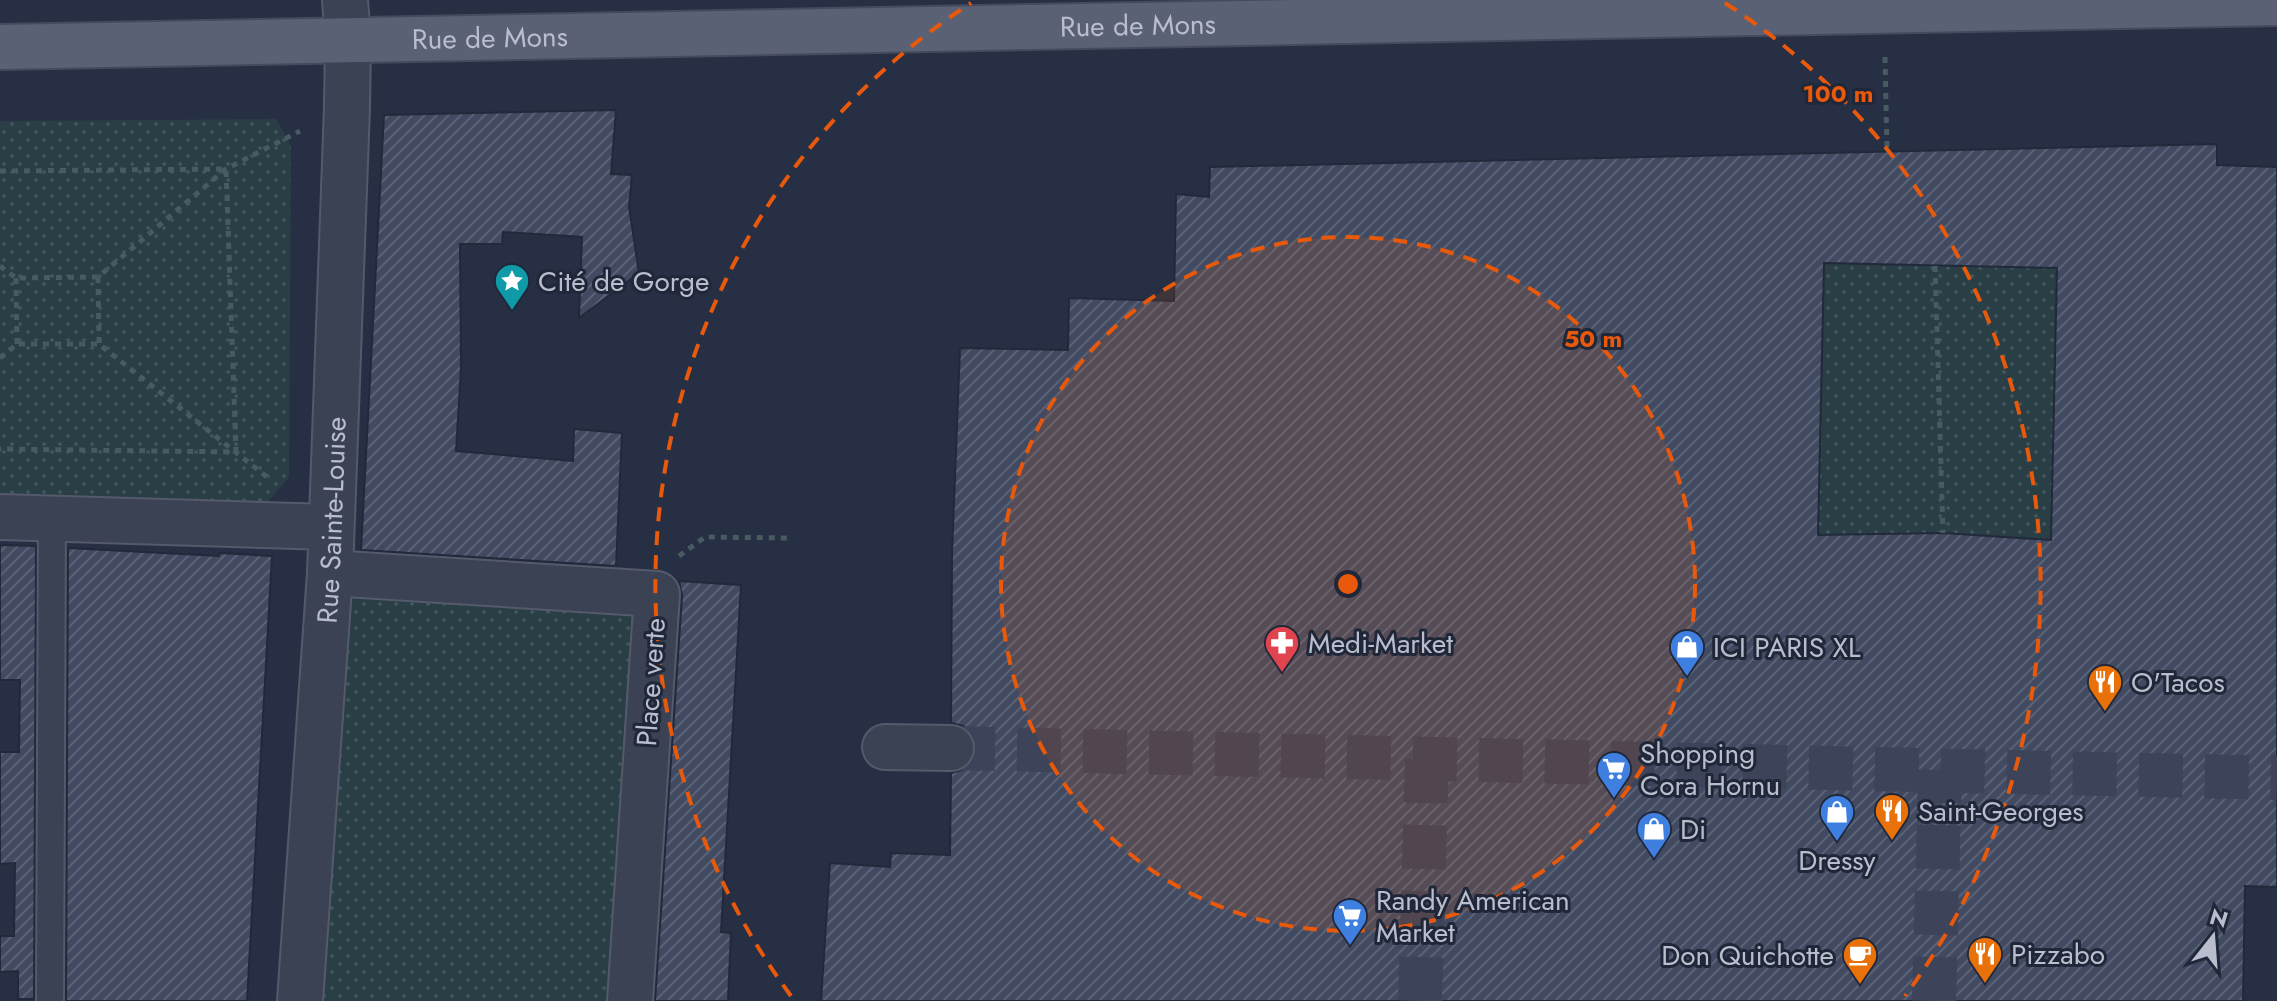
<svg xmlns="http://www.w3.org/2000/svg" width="2277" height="1001" font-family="Jost,sans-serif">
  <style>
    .green { fill: url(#green-dots) }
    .building { fill: url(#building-hatch); stroke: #22293b; stroke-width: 2; fill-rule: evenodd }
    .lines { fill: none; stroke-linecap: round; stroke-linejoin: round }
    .street-tunnel { stroke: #3d4459; stroke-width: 44; stroke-dasharray: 44 22; stroke-linecap: butt }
    .lane-casing { stroke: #545a6b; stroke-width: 30 }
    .street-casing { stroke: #545a6b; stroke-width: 48 }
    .primary-casing { stroke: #454b5d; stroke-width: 48 }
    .path { stroke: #475b61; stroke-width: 5; stroke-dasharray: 6 6; stroke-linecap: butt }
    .lane { stroke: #3b4254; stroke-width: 26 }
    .street { stroke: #3b4254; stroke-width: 44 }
    .primary { stroke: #5a6174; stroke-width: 44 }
    .ring { fill: none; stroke: #e8590c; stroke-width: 4; stroke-dasharray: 14 10 }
    .labels { text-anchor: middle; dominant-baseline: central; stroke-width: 6; stroke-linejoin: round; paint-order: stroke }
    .street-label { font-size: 28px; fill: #b9becd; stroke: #202739 }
    .poi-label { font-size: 28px; fill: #b9becd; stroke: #202739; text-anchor: start }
    .centre { fill: #e8590c; stroke: #202739; stroke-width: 4 }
    .ring-label { font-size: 24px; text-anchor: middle; font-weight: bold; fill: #e8590c; stroke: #202739; stroke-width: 6; stroke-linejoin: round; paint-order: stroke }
  </style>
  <defs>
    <pattern id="green-dots" width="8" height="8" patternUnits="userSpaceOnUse" patternTransform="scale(2)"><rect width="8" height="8" fill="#293e45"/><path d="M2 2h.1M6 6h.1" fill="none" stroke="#46585f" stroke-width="1.8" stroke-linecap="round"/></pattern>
    <pattern id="building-hatch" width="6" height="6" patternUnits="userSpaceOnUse" patternTransform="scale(2)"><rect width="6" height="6" fill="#414a61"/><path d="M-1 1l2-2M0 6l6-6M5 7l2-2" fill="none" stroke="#5a6276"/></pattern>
  </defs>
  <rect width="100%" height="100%" fill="#272f44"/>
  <g class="green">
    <path d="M276,119l15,27 -2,331 -26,31 -263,-8v-379z"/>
    <path d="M1824,263l233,5 -6,272 -233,-5z"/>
    <path d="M330,573l327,21 -27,407h-330z"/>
  </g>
  <g class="building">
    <path d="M616,110l-5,64 21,1 -3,32 10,66 -60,45 3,-81 -79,-5 -1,12h-42l1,125 -5,82 117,10 1,-32 48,4 -6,133 -255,-16 23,-435z"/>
    <path d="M2217,144v21l60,2v720l-32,-1 -2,115h-1422l9,-138 60,4 1,-14 59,2 1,-82 13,-4 8,-8 4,-12 -4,-14 -9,-9 -12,-3 1,-170 8,-205 108,2 1,-52 105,3 2,-107 33,3 1,-30zM1824,263l233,5 -6,272 -108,-7 -125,2z"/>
    <path d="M0,545l36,1 -2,453h-16v-28l-18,1v-36h14l1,-73 -15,1v-112h19l1,-72h-20z"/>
    <path d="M68,548l151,8v-3l53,3 -25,445h-181z"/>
    <path d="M679,581l62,4 -20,347 10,1 -3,68h-73l27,-405z"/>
  </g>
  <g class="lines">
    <g class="street-tunnel">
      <path d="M951,748l1326,30"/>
      <path d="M1420,1001l7,-242"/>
      <path d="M1934,1001l6,-231"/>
    </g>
    <defs>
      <path id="lane" d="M50,1001l2,-482"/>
      <g id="street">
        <path d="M0,517l331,10"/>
        <path d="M330,573l327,21 -27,407"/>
        <path d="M885,747l66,1"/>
        <path id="s1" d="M300,1001l30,-428 17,-466 1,-67 -3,-40"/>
      </g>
      <g id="primary">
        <path id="s2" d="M0,47l2277,-44"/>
      </g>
    </defs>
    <use href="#lane" class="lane-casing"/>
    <use href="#street" class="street-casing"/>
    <use href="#primary" class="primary-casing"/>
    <g class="path">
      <path d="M1885,57l2,95"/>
      <path d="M0,171l226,-2 10,283 -236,-3"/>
      <path d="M0,266l16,12 82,-1 128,-108 74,-38"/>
      <path d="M1935,266l8,267"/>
      <path d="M98,277l1,67"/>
      <path d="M16,278l1,66"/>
      <path d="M0,358l17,-14h82l168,133"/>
      <path d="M679,556l26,-19 84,1"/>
    </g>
    <use href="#lane" class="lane"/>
    <use href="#street" class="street"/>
    <use href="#primary" class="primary"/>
  </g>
  <circle cx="1348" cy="584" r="347" fill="#e8590c" fill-opacity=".12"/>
  <g class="ring">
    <circle cx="1348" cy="584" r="347"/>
    <path d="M791 996A693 693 0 0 1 971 3M1725 3A693 693 0 0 1 1905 996"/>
  </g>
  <defs>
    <symbol id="sight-pin" viewBox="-11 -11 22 30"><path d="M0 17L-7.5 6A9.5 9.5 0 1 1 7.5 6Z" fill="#0f9aa8" stroke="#202739"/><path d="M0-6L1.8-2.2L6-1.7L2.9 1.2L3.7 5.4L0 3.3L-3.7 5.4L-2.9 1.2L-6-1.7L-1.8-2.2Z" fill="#fff"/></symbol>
    <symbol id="pharmacy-pin" viewBox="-11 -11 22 30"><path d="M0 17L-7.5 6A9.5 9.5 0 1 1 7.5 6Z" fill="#e0444e" stroke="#202739"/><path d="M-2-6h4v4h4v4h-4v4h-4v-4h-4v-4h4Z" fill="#fff"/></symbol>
    <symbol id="shop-pin" viewBox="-11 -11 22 30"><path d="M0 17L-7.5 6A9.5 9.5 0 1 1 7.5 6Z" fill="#3f7fe0" stroke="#202739"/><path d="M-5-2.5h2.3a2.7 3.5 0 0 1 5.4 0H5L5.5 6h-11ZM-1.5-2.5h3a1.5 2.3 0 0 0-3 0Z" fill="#fff"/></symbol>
    <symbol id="restaurant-pin" viewBox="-11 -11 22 30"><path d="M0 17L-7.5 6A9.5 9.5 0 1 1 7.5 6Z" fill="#e8710a" stroke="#202739"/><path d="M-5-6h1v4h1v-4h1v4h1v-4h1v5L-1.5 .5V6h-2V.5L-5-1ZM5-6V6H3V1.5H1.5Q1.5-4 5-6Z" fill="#fff"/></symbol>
    <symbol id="supermarket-pin" viewBox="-11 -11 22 30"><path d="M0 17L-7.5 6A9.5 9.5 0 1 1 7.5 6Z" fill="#3f7fe0" stroke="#202739"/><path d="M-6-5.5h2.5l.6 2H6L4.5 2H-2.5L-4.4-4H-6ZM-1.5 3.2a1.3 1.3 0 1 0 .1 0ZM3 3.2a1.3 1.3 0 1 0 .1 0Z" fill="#fff"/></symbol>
    <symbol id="cafe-pin" viewBox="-11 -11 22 30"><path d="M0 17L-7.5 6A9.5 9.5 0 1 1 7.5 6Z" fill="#e8710a" stroke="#202739"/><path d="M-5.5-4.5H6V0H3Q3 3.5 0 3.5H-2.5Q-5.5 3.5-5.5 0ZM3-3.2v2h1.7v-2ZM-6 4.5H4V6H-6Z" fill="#fff"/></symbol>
  </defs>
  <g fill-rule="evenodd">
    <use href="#sight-pin" x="492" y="261" width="40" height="54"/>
    <use href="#pharmacy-pin" x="1262" y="623" width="40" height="54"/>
    <use href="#shop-pin" x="1667" y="627" width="40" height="54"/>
    <use href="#restaurant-pin" x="2085" y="662" width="40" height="54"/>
    <use href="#supermarket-pin" x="1594" y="749" width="40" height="54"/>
    <use href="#restaurant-pin" x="1872" y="791" width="40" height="54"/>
    <use href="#shop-pin" x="1817" y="792" width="40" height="54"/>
    <use href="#shop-pin" x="1634" y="809" width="40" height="54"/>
    <use href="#supermarket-pin" x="1330" y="896" width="40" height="54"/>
    <use href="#restaurant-pin" x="1965" y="934" width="40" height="54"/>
    <use href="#cafe-pin" x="1840" y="935" width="40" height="54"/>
  </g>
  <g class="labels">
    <g class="street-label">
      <text stroke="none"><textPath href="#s2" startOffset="1138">Rue de Mons</textPath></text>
      <text stroke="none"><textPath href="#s2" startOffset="490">Rue de Mons</textPath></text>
      <text stroke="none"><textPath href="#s1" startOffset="482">Rue Sainte-Louise</textPath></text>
      <text transform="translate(651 682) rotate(-86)">Place verte</text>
    </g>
    <g class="poi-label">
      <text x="538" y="281">Cité de Gorge</text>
      <text x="1308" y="643">Medi-Market</text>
      <text x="1713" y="647">ICI PARIS XL</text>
      <text x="2131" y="682">O'Tacos</text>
      <text x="1640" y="753">Shopping<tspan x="1640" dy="32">Cora Hornu</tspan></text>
      <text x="1918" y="811">Saint-Georges</text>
      <text x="1680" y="829">Di</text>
      <text x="1837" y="860" text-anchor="middle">Dressy</text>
      <text x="1376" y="900">Randy American<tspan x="1376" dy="32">Market</tspan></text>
      <text x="2011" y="954">Pizzabo</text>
      <text x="1834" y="955" text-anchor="end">Don Quichotte</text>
    </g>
  </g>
  <circle cx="1348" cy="584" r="12" class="centre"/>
  <g class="ring-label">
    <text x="1838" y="102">100 m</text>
    <text x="1593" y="347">50 m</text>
  </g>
  <g transform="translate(2213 937) rotate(17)" stroke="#202739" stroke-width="6" paint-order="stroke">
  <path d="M0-6L14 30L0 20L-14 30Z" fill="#b9becd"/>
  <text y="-12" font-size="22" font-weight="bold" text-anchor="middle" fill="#b9becd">N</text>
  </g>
</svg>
